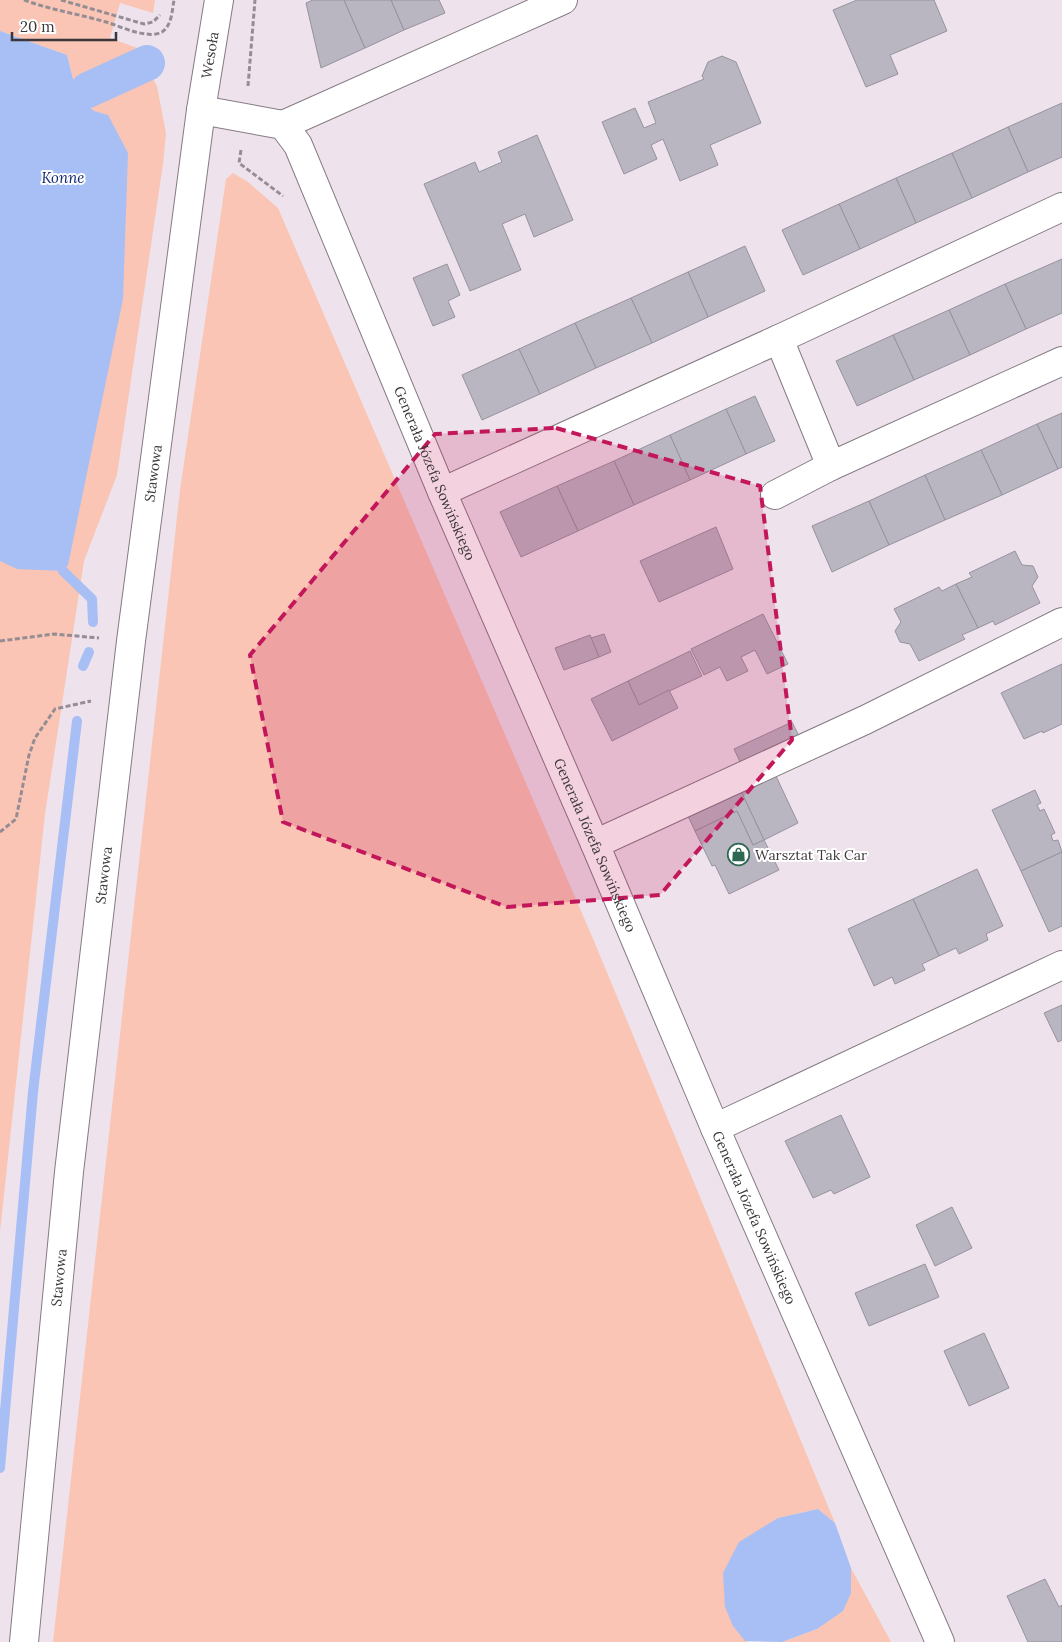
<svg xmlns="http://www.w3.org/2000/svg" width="1062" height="1642" font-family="Lora,serif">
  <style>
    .green { fill: #fac5b4 }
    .water { fill: #a7bff4 }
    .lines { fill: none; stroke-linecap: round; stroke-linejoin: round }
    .stream { stroke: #a7bff4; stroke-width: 10 }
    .canal { stroke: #a7bff4; stroke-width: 36 }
    .building { fill: #b9b6c2; stroke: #96929e }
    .minor-casing { stroke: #857b83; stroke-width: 30 }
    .path { stroke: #958d94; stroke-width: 3; stroke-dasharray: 5 2.5; stroke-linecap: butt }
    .minor { stroke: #fff; stroke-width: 28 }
    .marked { fill: #c2185b; fill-opacity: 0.2; stroke: #c2185b; stroke-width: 4; stroke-dasharray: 10 6; stroke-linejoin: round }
    .labels { text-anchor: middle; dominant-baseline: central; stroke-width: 4; stroke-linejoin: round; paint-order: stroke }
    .street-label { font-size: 14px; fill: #3b363a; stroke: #fff }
    .poi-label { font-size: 14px; fill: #3b363a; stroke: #fff; text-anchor: start }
    .water-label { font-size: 15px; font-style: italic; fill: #122973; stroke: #fff }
  </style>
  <rect width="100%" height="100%" fill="#eee3ec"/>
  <g class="green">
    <path d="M0,0h155l-2,13 -33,-10 -10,35 30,11 12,28 5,9 9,47 -3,31 -46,311 -33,86 -39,253 -45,418v-713l108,-403 -14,-5 -11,-10 9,-5 -7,-12 -10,3 -8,-32 -67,-24z"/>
    <path d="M233,173l15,9 30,26 316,733 241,582 -17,-14 -40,9 -33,123 4,1h-696l127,-1152 46,-311z"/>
    <path d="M851,1568l40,74h-109l35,-13 34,-36z"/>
  </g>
  <g class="water">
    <path d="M0,31l67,24 8,32 10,-3 7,12 -9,5 11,10 14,4 20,38 -5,146 -55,266 -5,6 -46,-2 -17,-8z"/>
    <path d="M818,1509l17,14 16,45v25l-8,18 -26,18 -35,13 -37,-1 -12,-15 -8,-19 -2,-34 16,-31 39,-24z"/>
  </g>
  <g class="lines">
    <g class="stream">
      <path d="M63,571l29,28 1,23"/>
      <path d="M83,666l6,-14"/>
      <path d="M0,1468l33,-376 44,-371"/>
    </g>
    <path class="canal" d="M88,90l59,-27"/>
  </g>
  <g class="building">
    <path d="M313,0h31l21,48 -44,20 -15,-65z"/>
    <path d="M344,0h47l13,30 -39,18z"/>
    <path d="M391,0h48l6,13 -41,17z"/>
    <path d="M857,0h77l13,31 -57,24 8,19 -32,13 -33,-77z"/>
    <path d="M722,56l14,6 25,61 -51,22 8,20 -38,16 -17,-42 -12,6 6,14 -33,15 -22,-52 33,-14 9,20 12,-5 -8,-21 56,-23 -2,-3 6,-14z"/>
    <path d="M1062,103v54l-34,15 -20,-45z"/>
    <path d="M1008,127l20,45 -56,26 -20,-45z"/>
    <path d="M537,135l36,85 -39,17 -9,-23 -23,10 19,46 -51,21 -46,-107 51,-22 4,10 23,-10 -4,-10z"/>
    <path d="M952,153l20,45 -56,25 -20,-45z"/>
    <path d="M896,178l20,45 -56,26 -21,-45z"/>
    <path d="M839,204l21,45 -57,26 -21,-45z"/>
    <path d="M745,246l20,45 -57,26 -20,-45z"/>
    <path d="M1062,259v54l-36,16 -21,-45z"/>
    <path d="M447,264l13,31 -12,6 7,16 -22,9 -20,-48z"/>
    <path d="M688,272l20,45 -56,26 -21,-45z"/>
    <path d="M1005,284l21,45 -56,26 -21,-45z"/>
    <path d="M631,298l21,45 -56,25 -21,-45z"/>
    <path d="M949,310l21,45 -56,25 -21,-45z"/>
    <path d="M575,323l21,45 -56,26 -21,-45z"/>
    <path d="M893,335l21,45 -57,26 -21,-45z"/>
    <path d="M519,349l21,45 -58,26 -20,-45z"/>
    <path d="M755,396l20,45 -29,13 -20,-45z"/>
    <path d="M726,409l20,45 -56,26 -20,-45z"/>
    <path d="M1062,413v54l-4,2 -21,-45z"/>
    <path d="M1037,424l21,45 -56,26 -21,-45z"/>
    <path d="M670,435l20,45 -56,25 -20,-44z"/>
    <path d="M981,450l21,45 -57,25 -20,-45z"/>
    <path d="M614,461l20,44 -56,26 -21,-45z"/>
    <path d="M925,475l20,45 -56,25 -20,-44z"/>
    <path d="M557,486l21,45 -57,26 -21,-45z"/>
    <path d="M869,501l20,44 -57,27 -20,-46z"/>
    <path d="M716,527l17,42 -74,33 -19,-41z"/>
    <path d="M1015,551l7,14 11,1 5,11 -6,9 8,17 -45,22 -2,-4 -15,7 -22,-44 16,-7 -3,-4z"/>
    <path d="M956,584l22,44 -16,7 3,4 -46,22 -9,-17 -10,-2 -5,-11 6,-9 -7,-13 45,-22 3,4z"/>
    <path d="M763,614l25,50 -21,10 -12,-24 -14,7 7,14 -21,10 -7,-14 -16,8 -13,-26z"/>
    <path d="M604,634l7,18 -12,5 -8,-19z"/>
    <path d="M590,635l9,22 -35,13 -9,-22z"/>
    <path d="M690,651l12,25 -63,29 -11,-24z"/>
    <path d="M1062,664v60l-19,9 -1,-2 -18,8 -23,-46z"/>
    <path d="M628,681l11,24 30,-15 9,18 -66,33 -21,-42z"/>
    <path d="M792,722l10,20 -60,24 -8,-17z"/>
    <path d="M775,774l23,49 -34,17 -23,-49z"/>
    <path d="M740,789l24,51 -11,5 -16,-34 -42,20 -8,-17z"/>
    <path d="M1035,790l6,13 -4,2 3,6 4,-2 11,24 -4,2 2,6 5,-1 4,12 -41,19 -29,-61z"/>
    <path d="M737,811l16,34 11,-5 15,30 -50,24 -14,-29 -3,1 -17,-35z"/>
    <path d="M1062,852v74l-13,6 -28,-61z"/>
    <path d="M977,869l26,57 -17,8 2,6 -29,14 -3,-6 -17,8 -26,-57z"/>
    <path d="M913,899l26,57 -17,8 3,6 -30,14 -3,-7 -18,9 -26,-57z"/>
    <path d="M1062,1005v35l-4,2 -14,-29z"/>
    <path d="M841,1115l29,62 -36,17 -3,-4 -18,8 -28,-57z"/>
    <path d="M952,1207l20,41 -37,18 -19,-41z"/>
    <path d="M925,1264l14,33 -70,29 -14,-33z"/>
    <path d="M984,1333l25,55 -40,18 -25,-55z"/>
    <path d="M1045,1579l14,28 3,-2v37h-34l-21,-46z"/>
  </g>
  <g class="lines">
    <defs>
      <g id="minor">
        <path id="s1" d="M201,110l82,15 15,20 144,347 153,352 120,284 225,514"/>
        <path d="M283,125l280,-125"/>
        <path d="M779,339l283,-132"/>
        <path d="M442,492l337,-153 52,127 231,-105"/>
        <path d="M775,495l56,-29"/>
        <path d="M595,844l270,-124 197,-98"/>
        <path d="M715,1128l347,-163"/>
        <path id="s2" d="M24,1642l45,-470 62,-531 70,-531 18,-110"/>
      </g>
    </defs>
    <use href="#minor" class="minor-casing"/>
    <g class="path">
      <path d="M24,0c27,10 55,14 82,22 13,4 27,11 41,12 5,1 11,0 15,-2 10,-7 10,-21 12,-32"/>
      <path d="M61,0l83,24 9,-2 7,-7"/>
      <path d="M248,86l7,-86"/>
      <path d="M241,150l-2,13 44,33"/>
      <path d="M0,641l54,-7 45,4"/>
      <path d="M0,832l16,-13 13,-64 6,-17 20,-29 36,-8"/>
    </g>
    <use href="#minor" class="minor"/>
  </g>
  <path class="marked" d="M556,428l204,58 32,254 -132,155 -153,12 -224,-85 -33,-167 185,-221z"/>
  <defs>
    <symbol id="shop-ring" viewBox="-11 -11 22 22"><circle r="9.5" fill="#fff" stroke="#2e6852" stroke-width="1.5"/><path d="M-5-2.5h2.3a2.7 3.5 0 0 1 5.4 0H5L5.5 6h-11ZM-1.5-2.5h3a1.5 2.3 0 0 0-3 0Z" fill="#2e6852"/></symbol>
  </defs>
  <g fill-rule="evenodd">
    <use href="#shop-ring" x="726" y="842" width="25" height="25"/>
  </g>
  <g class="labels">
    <g class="street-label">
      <text stroke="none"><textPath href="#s2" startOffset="1598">Wesoła</textPath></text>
      <text stroke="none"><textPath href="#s2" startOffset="1176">Stawowa</textPath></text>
      <text stroke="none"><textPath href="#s1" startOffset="464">Generała Józefa Sowińskiego</textPath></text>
      <text stroke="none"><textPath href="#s1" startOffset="869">Generała Józefa Sowińskiego</textPath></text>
      <text stroke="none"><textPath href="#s2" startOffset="771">Stawowa</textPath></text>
      <text stroke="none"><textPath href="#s1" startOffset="1274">Generała Józefa Sowińskiego</textPath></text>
      <text stroke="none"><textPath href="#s2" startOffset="366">Stawowa</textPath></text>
    </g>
    <g class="poi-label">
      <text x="755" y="855">Warsztat Tak Car</text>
    </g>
    <g class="water-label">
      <text x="63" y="177">Konne</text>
    </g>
  </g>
  <path d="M12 32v8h104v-8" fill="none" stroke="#3b363a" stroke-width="2.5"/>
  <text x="20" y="32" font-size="15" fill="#3b363a" stroke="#ffffff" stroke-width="4" paint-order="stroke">20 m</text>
</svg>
